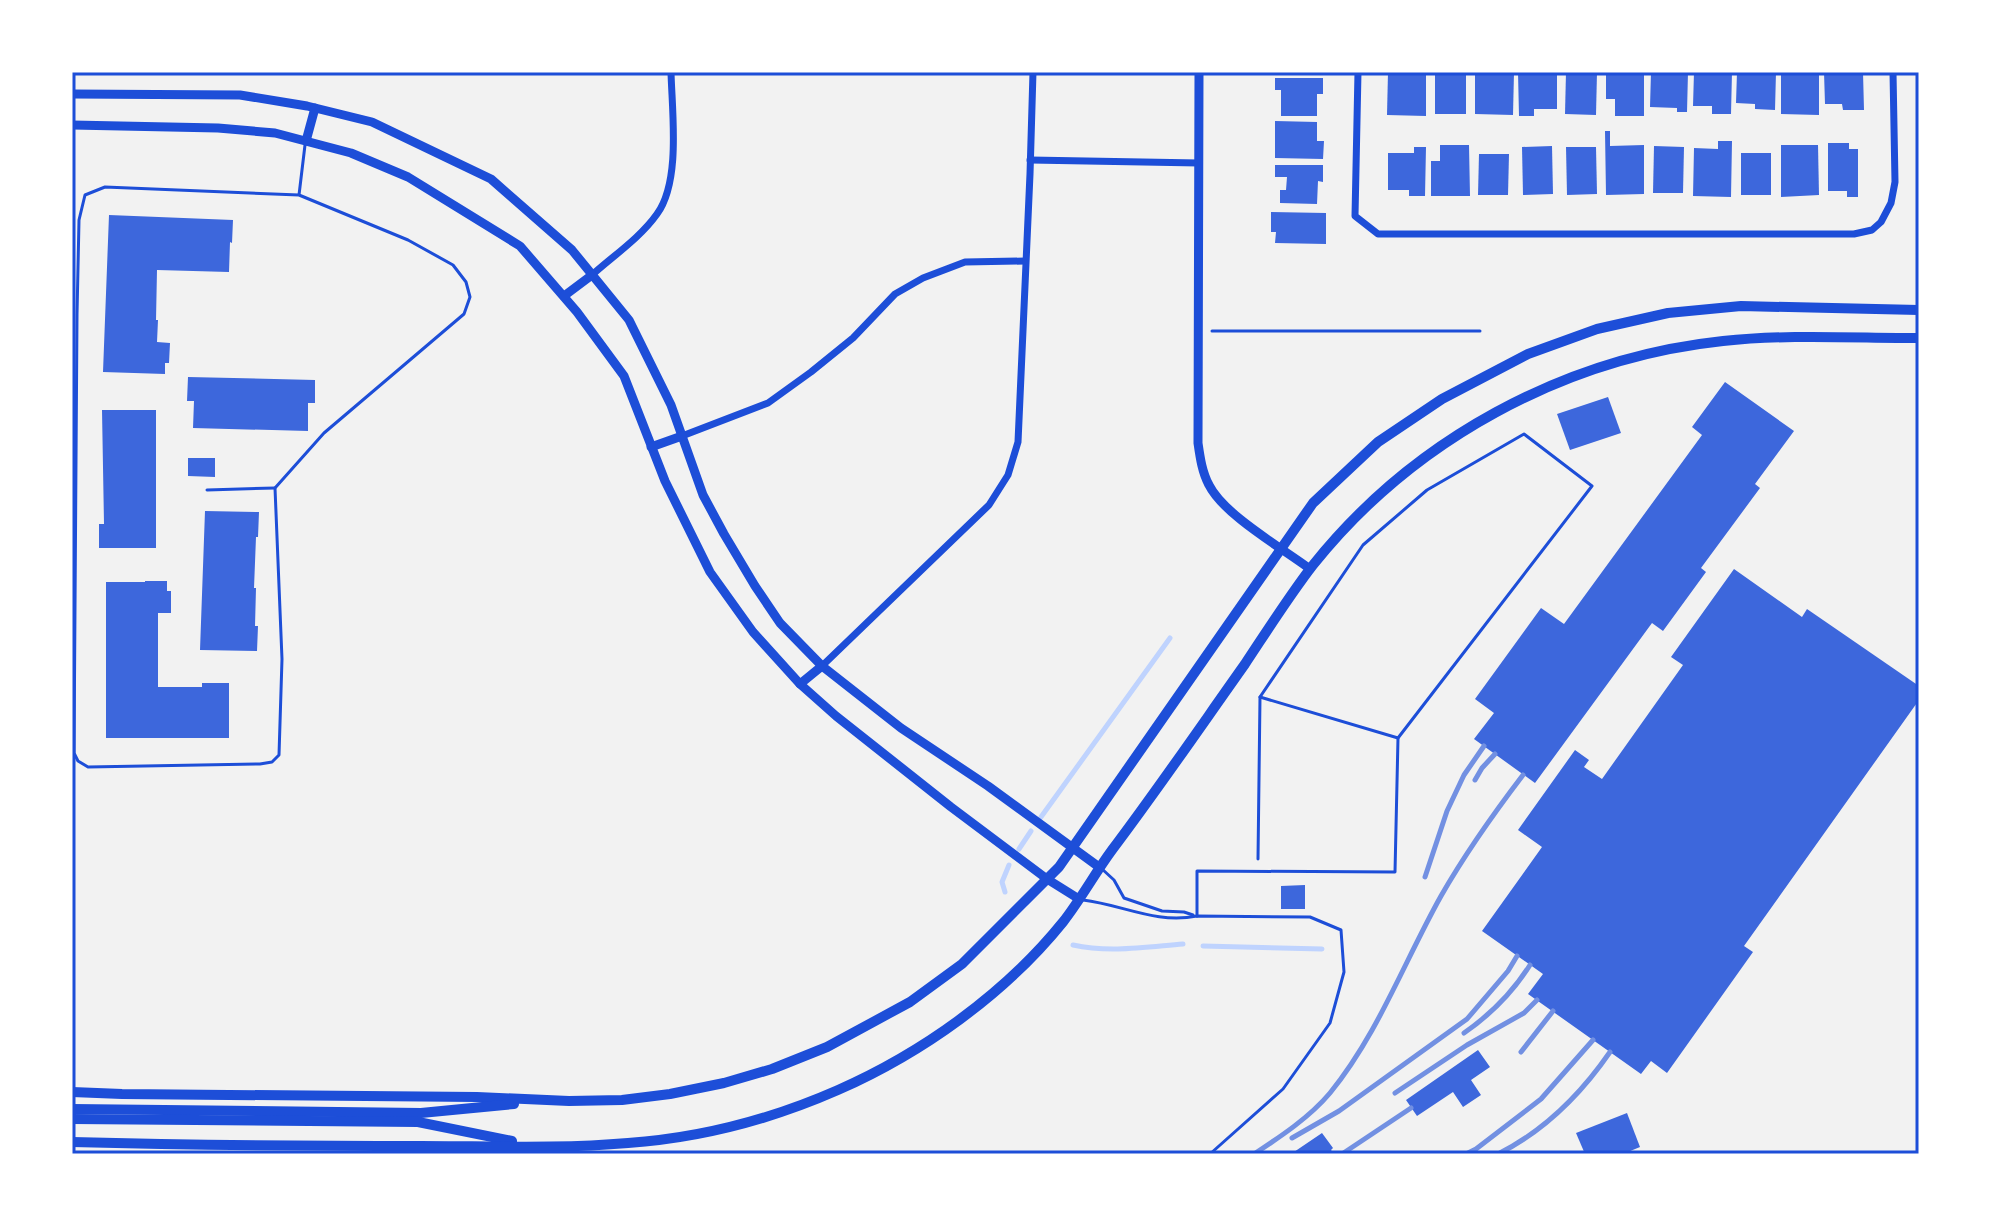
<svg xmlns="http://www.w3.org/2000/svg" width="1991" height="1226" font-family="Quicksand,sans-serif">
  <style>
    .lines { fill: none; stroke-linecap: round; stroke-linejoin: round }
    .stream { stroke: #bfd3fe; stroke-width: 5 }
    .building { fill: #3d67dc }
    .path { stroke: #1d4ed8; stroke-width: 3 }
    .service { stroke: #1d4ed8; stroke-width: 3 }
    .minor { stroke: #1d4ed8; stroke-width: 7 }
    .tertiary { stroke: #1d4ed8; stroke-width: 9 }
    .secondary { stroke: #1d4ed8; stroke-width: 10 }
    .rail { stroke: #7290e2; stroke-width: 5 }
    .neatline { fill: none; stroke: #1d4ed8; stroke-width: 3 }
  </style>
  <rect width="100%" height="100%" fill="#f2f2f2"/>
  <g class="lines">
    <g class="stream">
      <path d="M1041,817l129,-179"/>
      <path d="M1019,849l12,-18"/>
      <path d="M1005,892l-3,-10 7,-17"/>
      <path d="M1073,945c36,8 73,2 110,-1"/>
      <path d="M1203,946l119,3"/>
    </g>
  </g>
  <g class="building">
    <path d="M1388,72h38v44l-39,-1z"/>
    <rect x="1435" y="72" width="31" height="42"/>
    <path d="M1475,72h39l-1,43 -38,-1z"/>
    <path d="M1518,72h39v37h-23v7h-15z"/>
    <path d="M1566,72h31l-1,43 -31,-1z"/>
    <path d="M1606,72h38v44h-29v-17h-9z"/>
    <path d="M1651,72h37l-1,40h-10v-4l-27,-1z"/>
    <path d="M1694,72h38l-1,42h-19v-8h-19z"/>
    <path d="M1737,72h39l-1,38 -20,-1v-5l-19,-1z"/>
    <path d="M1781,72h38v43l-38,-1z"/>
    <path d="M1824,72h39l1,38h-21l-1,-6h-17z"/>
    <path d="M1275,78h48v16h-6v22h-36v-26h-6z"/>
    <path d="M1275,121l42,1v19h7l-1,18 -48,-1z"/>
    <path d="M1605,131h5v15l34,-1v49l-38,1z"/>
    <path d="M1718,141h14l-1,56 -38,-1 1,-48 24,1z"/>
    <path d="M1828,143h21v6h9v48h-11v-6h-19z"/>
    <path d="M1440,145h29l1,51h-39v-35h9z"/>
    <path d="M1781,145h37l1,50 -38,2z"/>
    <path d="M1552,146l1,48 -30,1 -1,-48z"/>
    <path d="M1654,146l30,1 -1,46h-30z"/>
    <path d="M1414,147h12l-1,49h-16v-6h-21v-37h26z"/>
    <path d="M1566,147h30l1,47 -30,1z"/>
    <rect x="1741" y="153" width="30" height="42"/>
    <path d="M1479,154h30l-1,41h-30z"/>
    <path d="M1275,165h48v17l-5,-1 -1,23 -37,-1v-13h6l1,-13h-12z"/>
    <path d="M1271,212l55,1v31l-51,-1 1,-11h-5z"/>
    <path d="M109,215l124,5 -1,23 -2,-1 -1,30 -72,-2 -1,50h2l-1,22 13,1 -1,20h-4v11l-62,-2z"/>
    <path d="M188,377l127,3v23h-7v28l-115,-3 1,-27h-7z"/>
    <path d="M1725,382l69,49 -39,53 5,4 -59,80 5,4 -43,59 -11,-8 -117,160 -61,-44 20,-26 -19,-14 66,-91 23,16 138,-189 -10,-8z"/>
    <path d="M1608,397l13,36 -51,17 -13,-36z"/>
    <path d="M102,410h54v138h-57v-24h5z"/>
    <path d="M188,458h27v19l-27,-1z"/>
    <path d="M205,511l54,1 -1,25h-2l-2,51h2l-1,38h3l-1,25 -57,-1z"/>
    <path d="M1734,569l68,48 5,-8 112,77v14l-175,246 9,6 -86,121 -16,-12 -10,13 -113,-80 15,-20 -61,-43 60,-84 -24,-17 57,-80 14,10 -5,7 18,12 81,-114 -12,-8z"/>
    <path d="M145,581h22v10h4v22h-13v74h44v-4h27v55h-123v-156h39z"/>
    <path d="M1305,885v24h-24v-23z"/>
    <path d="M1478,1050l12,17 -19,13 10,15 -18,12 -10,-15 -36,24 -11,-16z"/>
    <path d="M1627,1113l13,34 -17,7h-38l-9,-21z"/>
    <path d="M1322,1133l11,15 -2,2 3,4h-43z"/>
  </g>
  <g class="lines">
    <path class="path" d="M1212,331h268"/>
    <g class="service">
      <path d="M299,195l-194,-8 -20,8 -6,25 -2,95 -3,438 4,8 10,6 172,-3 12,-2 7,-7 3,-96 -7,-171 49,-55 140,-119 6,-17 -4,-15 -13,-17 -45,-25 -109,-45 6,-50"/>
      <path d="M207,490l68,-2"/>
      <path d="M1260,697l138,41"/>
      <path d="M1102,869l12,11 10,18 38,13 22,1 9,3"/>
      <path d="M1083,900c41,5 72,24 114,16l113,1 31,13 3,42 -14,51 -47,66 -73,65"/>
      <path d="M1197,916v-45l198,1 3,-134 194,-252 -68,-52 -97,56 -64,55 -103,152 -2,162"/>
    </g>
    <g class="minor">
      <path d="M1358,72l-3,144 23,18h476l18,-4 9,-8 10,-19 4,-21 -2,-110"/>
      <path d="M1030,160l169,3"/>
      <path d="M592,275c21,-19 48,-37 65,-61 24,-33 15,-102 14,-142"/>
      <path d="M682,436l86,-33 43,-31 42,-34 42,-44 28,-16 42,-16 60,-1"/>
      <path d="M822,666l167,-161 19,-30 10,-33 12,-268 3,-102"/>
    </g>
    <g class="tertiary">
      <path d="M1199,72l-1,371c2,14 4,29 11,42 15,30 73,63 101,84"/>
      <path d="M72,94l168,1 67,11 65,16 119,57 81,71 57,70 42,85 32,90 21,39 31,52 25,37 42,43 79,62 87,58 111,81"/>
      <path d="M72,125l146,3 57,5 76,20 57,24 112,69 57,66 47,64 41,105 45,91 43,60 47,52 36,32 115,91 96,72 32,20"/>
      <path d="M306,141l9,-33"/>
      <path d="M564,296l28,-21"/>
      <path d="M651,447l31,-11"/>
      <path d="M800,684l22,-18"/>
    </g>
    <g class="secondary">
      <path d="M72,1092l50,2 355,3 92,4 53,-1 48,-6 54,-11 48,-14 55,-22 83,-45 52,-38 97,-97 254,-364 65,-61 64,-43 86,-45 69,-25 71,-16 73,-7 178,4"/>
      <path d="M72,1109l349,4 93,-9"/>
      <path d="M72,1119l346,3 94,19"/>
      <path d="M72,1142c116,3 232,4 349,4 68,0 138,3 207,-3 72,-5 144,-24 210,-53 84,-37 167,-96 225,-168 18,-23 32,-49 49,-72 46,-61 89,-124 133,-186 22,-33 44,-68 68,-99 100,-125 250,-207 410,-224 65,-7 131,-3 196,-3"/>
    </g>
    <g class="rail">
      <path d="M1475,780l7,-12 13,-14"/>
      <path d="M1425,877l22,-66 17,-36 20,-29"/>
      <path d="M1464,1033c26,-18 49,-41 66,-68"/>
      <path d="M1521,1052l32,-41"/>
      <path d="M1395,1093l72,-48 57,-32 13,-13"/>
      <path d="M1292,1138l47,-27 128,-92 41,-48 9,-15"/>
      <path d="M1254,1154c26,-17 56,-37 76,-61 48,-59 74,-131 111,-197 24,-42 53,-83 82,-121"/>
      <path d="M1342,1154l69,-46"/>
      <path d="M1466,1154l10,-5 65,-50 52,-59"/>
      <path d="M1498,1154c46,-23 83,-60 112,-102"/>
    </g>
  </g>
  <rect width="1991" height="1226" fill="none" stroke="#ffffff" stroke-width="148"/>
  <rect x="74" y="74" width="1843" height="1078" class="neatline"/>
</svg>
